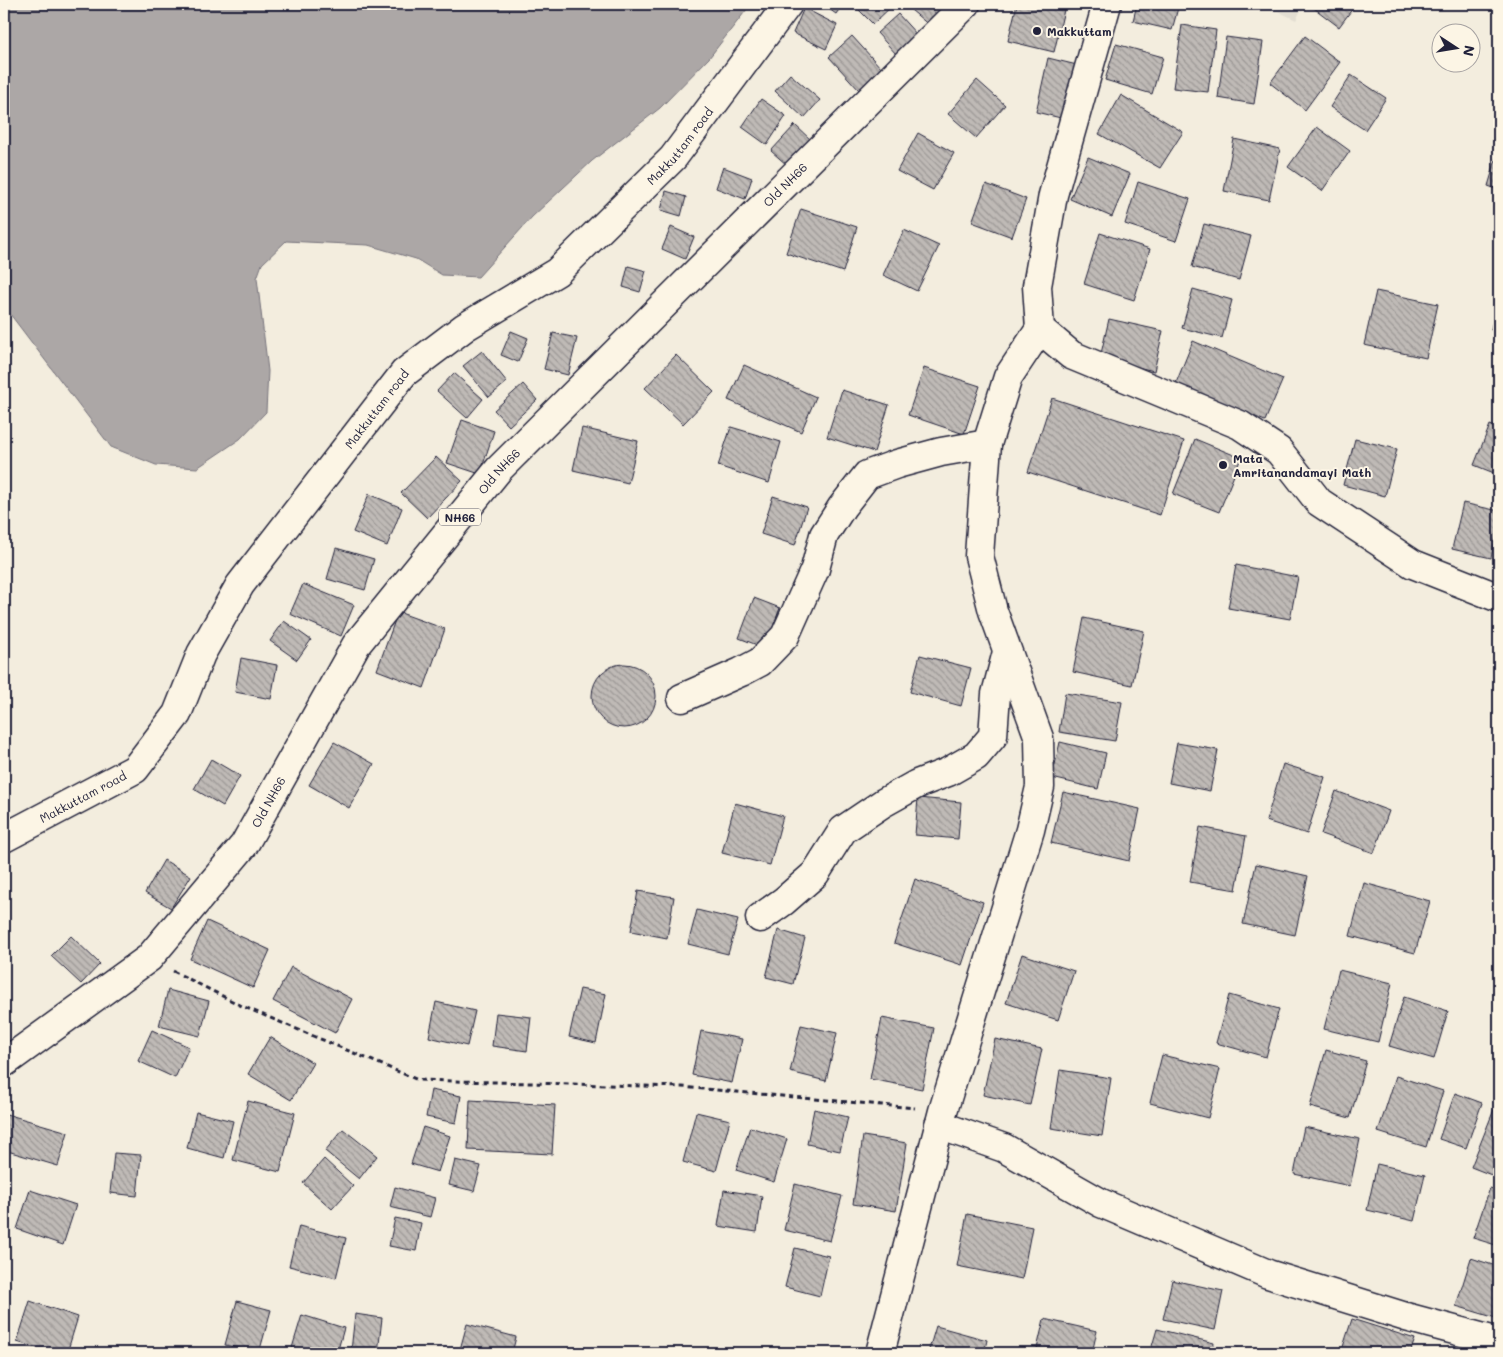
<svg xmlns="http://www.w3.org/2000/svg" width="1503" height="1357" font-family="Mali,sans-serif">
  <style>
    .built { fill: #e3ded2 }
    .water { fill: #aca7a6; stroke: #75727b }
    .building { fill: url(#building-back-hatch); stroke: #22223b }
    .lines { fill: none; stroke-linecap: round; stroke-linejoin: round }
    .minor-casing { stroke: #22223b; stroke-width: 31 }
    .primary-casing { stroke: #22223b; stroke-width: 31 }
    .path { stroke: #22223b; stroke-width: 3; stroke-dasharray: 5 4; stroke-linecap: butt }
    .minor { stroke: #fcf5e5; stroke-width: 28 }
    .primary { stroke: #fcf5e5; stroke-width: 28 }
    .poi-dot { fill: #22223b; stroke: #fcf5e5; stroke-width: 2 }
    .labels { text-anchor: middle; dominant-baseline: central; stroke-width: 4; stroke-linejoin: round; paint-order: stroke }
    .shield { fill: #fcf5e5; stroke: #63616e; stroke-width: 1 }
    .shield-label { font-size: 11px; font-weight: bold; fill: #22223b }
    .poi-label { font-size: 12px; font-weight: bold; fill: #22223b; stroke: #fcf5e5; text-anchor: start }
    .street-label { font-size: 12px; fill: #22223b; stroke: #fcf5e5 }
  </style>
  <defs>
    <pattern id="building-back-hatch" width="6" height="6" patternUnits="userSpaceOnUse" patternTransform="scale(1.25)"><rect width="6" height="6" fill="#bfbab6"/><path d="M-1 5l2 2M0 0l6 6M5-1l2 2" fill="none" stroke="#9b9795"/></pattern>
  </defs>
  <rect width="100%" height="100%" fill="#f3edde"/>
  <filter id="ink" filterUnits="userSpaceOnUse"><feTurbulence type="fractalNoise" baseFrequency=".02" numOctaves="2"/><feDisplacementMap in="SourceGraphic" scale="10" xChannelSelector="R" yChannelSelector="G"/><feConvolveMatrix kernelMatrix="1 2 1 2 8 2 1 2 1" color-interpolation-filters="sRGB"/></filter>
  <g filter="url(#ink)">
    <path class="built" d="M1263,4h41l-8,16z"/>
    <path class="water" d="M4,4h747l-42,54 -49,50 -68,53 -60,56 -54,60 -36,-2 -26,-16 -48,-14 -82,-4 -24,23 -5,14 11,93 -2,41 -26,27 -43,29 -41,-3 -45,-18 -101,-133 -6,-2z"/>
    <g class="building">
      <path d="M822,4h21l-7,10z"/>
      <path d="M853,4h41l-21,20z"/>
      <path d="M916,4h27l4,3 -17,19 -19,-16z"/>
      <path d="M1017,4h22l25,6 -10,42 -46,-11z"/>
      <path d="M1137,4h42l-7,26 -39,-9z"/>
      <path d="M1311,4h45l-17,23 -29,-22z"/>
      <path d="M804,8l33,17 -11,24 -33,-16z"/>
      <path d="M898,14l20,22 -21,19 -20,-22z"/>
      <path d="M1182,25l34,5 -8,62 -35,-4z"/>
      <path d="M852,36l30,33 -23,21 -30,-33z"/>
      <path d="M1305,36l35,26 -35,48 -35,-27z"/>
      <path d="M1226,37l37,5 -9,62 -36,-6z"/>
      <path d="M1116,44l47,13 -11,37 -47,-14z"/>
      <path d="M1048,58l29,7 -12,54 -29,-7z"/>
      <path d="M790,74l30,26 -16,18 -29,-27z"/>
      <path d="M1351,75l35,23 -21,32 -35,-23z"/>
      <path d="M977,80l28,25 -29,33 -28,-24z"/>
      <path d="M1121,95l62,37 -23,36 -61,-34z"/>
      <path d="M761,99l25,17 -19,29 -25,-18z"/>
      <path d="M795,125l16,15 -24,25 -16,-14z"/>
      <path d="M1317,127l33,24 -28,40 -34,-24z"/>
      <path d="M918,133l36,20 -21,37 -36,-19z"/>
      <path d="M1234,139l46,10 -11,51 -45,-9z"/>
      <path d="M1497,156l2,1v33l-11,-4z"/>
      <path d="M1088,157l42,17 -18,43 -42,-18z"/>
      <path d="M723,167l29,11 -7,21 -29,-11z"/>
      <path d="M1138,182l52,17 -14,42 -51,-17z"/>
      <path d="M986,184l40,15 -14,38 -40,-15z"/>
      <path d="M666,191l20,6 -5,19 -20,-6z"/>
      <path d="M801,209l56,18 -14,45 -57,-19z"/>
      <path d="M1204,224l47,12 -12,44 -47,-13z"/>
      <path d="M671,227l23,10 -9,22 -23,-10z"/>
      <path d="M904,230l35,16 -22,45 -34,-16z"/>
      <path d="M1100,233l50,16 -16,51 -50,-16z"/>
      <path d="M628,266l18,5 -6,21 -17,-5z"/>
      <path d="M1193,289l39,11 -10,38 -40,-10z"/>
      <path d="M1376,291l62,13 -12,54 -62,-13z"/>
      <path d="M1497,300h2v31l-8,-1z"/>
      <path d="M1109,319l54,12 -9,40 -54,-13z"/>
      <path d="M511,331l17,7 -10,24 -17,-7z"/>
      <path d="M553,333l24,5 -9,37 -24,-6z"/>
      <path d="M1193,341l90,38 -18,42 -89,-38z"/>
      <path d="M482,351l25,31 -18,15 -26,-31z"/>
      <path d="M676,355l38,37 -31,32 -38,-36z"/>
      <path d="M744,365l72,32 -15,35 -73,-32z"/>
      <path d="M924,368l56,18 -16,48 -56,-19z"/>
      <path d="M454,373l29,26 -16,19 -30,-27z"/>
      <path d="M523,384l14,16 -28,26 -15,-16z"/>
      <path d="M842,390l47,15 -15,47 -47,-15z"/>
      <path d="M1052,398l132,43 -24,74 -132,-43z"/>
      <path d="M462,420l32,11 -14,43 -33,-11z"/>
      <path d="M1490,425l9,3v47l-25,-10z"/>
      <path d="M731,427l50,15 -12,41 -51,-17z"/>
      <path d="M582,428l56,13 -10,42 -55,-13z"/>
      <path d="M1195,439l46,19 -22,54 -46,-18z"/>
      <path d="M1355,439l42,10 -12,47 -42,-11z"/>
      <path d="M436,457l26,24 -35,37 -26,-25z"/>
      <path d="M369,494l33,14 -15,38 -34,-14z"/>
      <path d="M773,496l34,11 -12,38 -34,-11z"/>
      <path d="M1463,503l36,8v13l-8,34 -39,-9z"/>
      <path d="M336,548l38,11 -9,31 -38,-11z"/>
      <path d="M1236,565l62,12 -8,42 -62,-11z"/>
      <path d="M303,584l51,21 -13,31 -51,-22z"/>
      <path d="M754,598l26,10 -15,40 -26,-10z"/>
      <path d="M398,612l47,17 -21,59 -47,-18z"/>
      <path d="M1084,618l60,13 -12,54 -59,-13z"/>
      <path d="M284,621l27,19 -14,20 -27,-19z"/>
      <path d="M920,655l51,13 -10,38 -51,-14z"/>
      <path d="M241,658l36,7 -6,34 -36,-7z"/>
      <circle cx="624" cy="696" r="32"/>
      <path d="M1065,693l57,9 -7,39 -56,-9z"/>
      <path d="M334,742l40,22 -25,44 -40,-23z"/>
      <path d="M1060,742l46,11 -8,36 -46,-11z"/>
      <path d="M1177,743l41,7 -8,41 -41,-8z"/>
      <path d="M211,759l29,17 -17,30 -29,-17z"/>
      <path d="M1283,764l42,13 -18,57 -41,-13z"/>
      <path d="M1336,791l53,20 -15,42 -53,-19z"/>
      <path d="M1063,792l77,17 -11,52 -78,-18z"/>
      <path d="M918,798l43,4 -3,37 -43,-4z"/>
      <path d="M735,803l48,13 -13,49 -48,-12z"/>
      <path d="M1200,827l46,9 -10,54 -46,-8z"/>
      <path d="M164,860l27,16 -20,32 -26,-15z"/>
      <path d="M1256,864l52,12 -13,59 -52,-11z"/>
      <path d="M915,879l68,23 -21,63 -68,-22z"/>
      <path d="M1364,883l66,18 -15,52 -65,-17z"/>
      <path d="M638,891l36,6 -7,41 -36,-7z"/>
      <path d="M697,910l41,10 -10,34 -40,-10z"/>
      <path d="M207,921l63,29 -17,38 -63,-29z"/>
      <path d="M778,930l27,8 -12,46 -27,-7z"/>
      <path d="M71,936l29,28 -19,20 -30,-28z"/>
      <path d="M1022,954l52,17 -16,49 -52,-17z"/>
      <path d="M291,967l61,32 -17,34 -62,-32z"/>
      <path d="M1339,970l53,13 -14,59 -54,-13z"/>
      <path d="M580,989l26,5 -10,49 -27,-6z"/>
      <path d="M168,990l41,11 -9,35 -41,-10z"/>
      <path d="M1229,995l50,14 -13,48 -50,-14z"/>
      <path d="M1404,997l44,14 -14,48 -45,-13z"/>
      <path d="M436,1002l39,9 -8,35 -38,-9z"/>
      <path d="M496,1013l35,4 -4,34 -35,-5z"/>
      <path d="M882,1018l52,10 -12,61 -52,-10z"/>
      <path d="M801,1025l36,8 -11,48 -36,-9z"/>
      <path d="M152,1030l37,17 -14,31 -37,-17z"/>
      <path d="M701,1031l41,8 -10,44 -40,-8z"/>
      <path d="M270,1037l43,26 -22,37 -43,-26z"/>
      <path d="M995,1039l47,10 -12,56 -47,-10z"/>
      <path d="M1326,1050l40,11 -16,57 -40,-11z"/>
      <path d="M1162,1055l58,14 -12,49 -58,-15z"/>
      <path d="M1060,1070l51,8 -9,58 -51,-8z"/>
      <path d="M1396,1076l47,15 -17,56 -48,-15z"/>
      <path d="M431,1090l30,6 -5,27 -30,-6z"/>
      <path d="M1455,1093l27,10 -16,45 -27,-9z"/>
      <path d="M470,1100l85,5 -3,49 -84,-4z"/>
      <path d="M248,1101l47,12 -15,59 -47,-12z"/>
      <path d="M1495,1107l4,1v70l-28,-11z"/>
      <path d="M814,1109l34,8 -8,34 -33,-7z"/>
      <path d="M196,1112l37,9 -9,37 -37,-10z"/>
      <path d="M696,1112l34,8 -14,51 -33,-9z"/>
      <path d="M6,1114l62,18 -10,34 -54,-16v-30z"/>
      <path d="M423,1127l27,9 -12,36 -27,-8z"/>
      <path d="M750,1127l37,12 -13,43 -38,-12z"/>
      <path d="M1304,1127l56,12 -10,47 -56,-12z"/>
      <path d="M343,1129l34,27 -18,23 -34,-28z"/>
      <path d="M863,1136l44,7 -11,68 -43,-7z"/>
      <path d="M114,1153l27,2 -4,41 -27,-3z"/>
      <path d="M324,1159l29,27 -21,23 -29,-26z"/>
      <path d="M455,1160l26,6 -7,25 -25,-6z"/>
      <path d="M1377,1164l48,11 -11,46 -47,-11z"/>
      <path d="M795,1184l47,12 -12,45 -46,-11z"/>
      <path d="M395,1187l40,11 -5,19 -40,-10z"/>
      <path d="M1490,1188l9,3v55l-26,-8z"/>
      <path d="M30,1190l46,15 -13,40 -46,-16z"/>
      <path d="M724,1190l38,6 -5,36 -39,-6z"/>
      <path d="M967,1214l65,13 -10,52 -65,-13z"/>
      <path d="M395,1218l26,5 -5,28 -27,-5z"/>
      <path d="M299,1226l47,12 -10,40 -47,-12z"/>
      <path d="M795,1248l34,8 -9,40 -35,-9z"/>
      <path d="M1471,1258l28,9v41l-3,10 -40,-12z"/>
      <path d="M1172,1280l51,11 -8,39 -52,-11z"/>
      <path d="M30,1301l48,16 -11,36h-14l-36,-11z"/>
      <path d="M237,1301l34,9 -12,43 -34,-8z"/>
      <path d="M355,1314l27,4 -4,35 -27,-2z"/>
      <path d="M302,1315l42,13 -7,25h-27l-18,-5z"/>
      <path d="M1044,1319l53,12 -5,22h-56z"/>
      <path d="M1352,1319l63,20 -5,14h-69z"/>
      <path d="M467,1324l49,13 -4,16h-53z"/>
      <path d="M936,1326l51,14 -3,13h-56z"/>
      <path d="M1157,1329l57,14 -2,10h-62z"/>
      <path d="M1237,1348l24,5h-25z"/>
    </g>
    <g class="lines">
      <defs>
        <g id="minor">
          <path d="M1107,4l-54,191 -16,91 3,43 31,26 169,70 39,26 40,51 94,62 86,34"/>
          <path d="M682,698l59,-26 19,-10 25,-26 30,-67 9,-34 18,-28 25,-32 30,-11 44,-12 46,-8"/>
          <path id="s1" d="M4,838l131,-69 42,-55 24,-60 39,-69 164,-212 61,-46 92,-55 116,-114 115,-154"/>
          <path d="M760,918l24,-17 31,-27 28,-44 40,-27 34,-19 31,-12 28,-16 17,-20 3,-42 11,-42"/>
          <path d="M939,1125l65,23 97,55 167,71 138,43 93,25"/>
          <path d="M880,1353l63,-242 87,-281 10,-43 -1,-49 -46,-127 -14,-55 8,-112 21,-67 32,-48"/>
        </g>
        <g id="primary">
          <path id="s2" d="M4,1063l145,-105 95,-113 112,-200 143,-176 467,-465"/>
        </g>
      </defs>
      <use href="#minor" class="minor-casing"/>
      <use href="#primary" class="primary-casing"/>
      <path class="path" d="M173,971l69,35 176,74 264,7 233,21"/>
      <use href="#minor" class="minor"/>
      <use href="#primary" class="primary"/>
    </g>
  </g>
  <g class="poi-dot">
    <circle cx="1037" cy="31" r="5"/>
    <circle cx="1223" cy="465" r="5"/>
  </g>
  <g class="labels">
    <rect class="shield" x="439" y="508.5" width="42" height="17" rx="4"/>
    <g class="shield-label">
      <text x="460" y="517">NH66</text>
    </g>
    <g class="poi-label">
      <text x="1047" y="31">Makkuttam</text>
      <text x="1233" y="458">Mata<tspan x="1233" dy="14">Amritanandamayi Math</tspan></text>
    </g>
    <g class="street-label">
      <text stroke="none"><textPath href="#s1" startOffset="989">Makkuttam road</textPath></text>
      <text stroke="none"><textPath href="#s2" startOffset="1186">Old NH66</textPath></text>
      <text stroke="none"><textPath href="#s1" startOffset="584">Makkuttam road</textPath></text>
      <text stroke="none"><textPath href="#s2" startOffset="781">Old NH66</textPath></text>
      <text stroke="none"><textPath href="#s1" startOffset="89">Makkuttam road</textPath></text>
      <text stroke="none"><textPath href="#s2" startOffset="376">Old NH66</textPath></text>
    </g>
  </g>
  <rect width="1503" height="1357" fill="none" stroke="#fcf5e5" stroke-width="20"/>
  <rect x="10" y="10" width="1483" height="1337" fill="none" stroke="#22223b" stroke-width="2" filter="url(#ink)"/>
  <g transform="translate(1456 48) rotate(102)"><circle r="24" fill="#fcf5e5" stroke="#a5a1a1"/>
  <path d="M0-4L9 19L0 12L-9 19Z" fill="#22223b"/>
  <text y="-8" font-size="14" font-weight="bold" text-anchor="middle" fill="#22223b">N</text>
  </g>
</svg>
